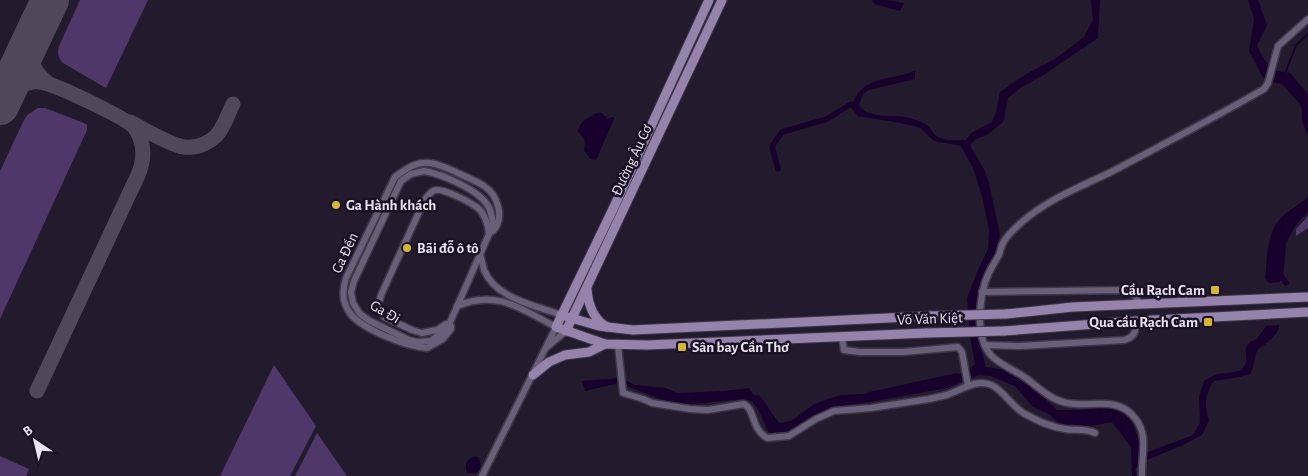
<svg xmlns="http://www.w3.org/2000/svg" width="1308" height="476" font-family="'Alegreya Sans',sans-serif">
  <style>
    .green { fill: #4f3869 }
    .water { fill: #17002c }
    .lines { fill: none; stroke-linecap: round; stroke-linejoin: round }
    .stream { stroke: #17002c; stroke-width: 2 }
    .canal { stroke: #17002c; stroke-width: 5.5 }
    .taxiway { stroke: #50485a; stroke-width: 15 }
    .runway { stroke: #50485a; stroke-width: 38 }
    .street-casing { stroke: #3f3649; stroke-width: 9 }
    .secondary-casing { stroke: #3f3649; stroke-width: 11 }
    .street { stroke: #6a5f78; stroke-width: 6 }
    .secondary { stroke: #9583ab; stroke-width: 9 }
    .secondary-bridge-casing { stroke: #3f3649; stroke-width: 11; stroke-linecap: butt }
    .secondary-bridge { stroke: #9583ab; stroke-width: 9 }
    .poi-dot { fill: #d5b535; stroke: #1a1124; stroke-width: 2 }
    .labels { text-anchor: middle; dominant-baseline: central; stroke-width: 5; stroke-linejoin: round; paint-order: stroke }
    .street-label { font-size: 15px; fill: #e9e4f1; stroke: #1a1124 }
    .poi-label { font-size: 15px; font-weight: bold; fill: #e9e4f1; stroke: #1a1124; text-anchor: start }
  </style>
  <rect width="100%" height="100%" fill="#231a2e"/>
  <g class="green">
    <path d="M80,0h68l-42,88 -43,-25c-5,-6 -6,-9 -4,-17z"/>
    <path d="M38,108h7l39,15 3,2v5l-87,189v-148l23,-49 4,-7z"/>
    <path d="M1308,216v12l-12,8v-7z"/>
    <path d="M274,365l42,61 -26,50h-70z"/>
    <path d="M317,433l30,43h-52z"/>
    <path d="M0,456l29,13 -3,7h-26z"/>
  </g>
  <g class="water">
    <path d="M872,0h16l16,3 -4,8 -26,-7z"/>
    <path d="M1091,0h9l-2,38 -56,38 -22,12 -12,10 -5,24 -16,13 -11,4 -6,6 15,26 4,13 11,50 -6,25 -14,40v46l6,22 20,3 34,24 17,16h25l26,-5 14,7 9,8 9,23v12l53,-20 7,-12 -1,-26 5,-16c4,-2 8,-5 11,-6 8,-3 23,-1 28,-7 10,-11 -7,-22 14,-29l9,-13 13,-1c0,10 -14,20 -22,25l-4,17 -3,7 -10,3 -26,4c-9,12 -10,26 -5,39l-7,15 -19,10 -36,15 -12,9 2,7h-5l-1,-29 -19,-25 -21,4h-14l-44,-19 -18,-21 -25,-10 -11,-1 -32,13 -77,14 -39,5 -39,24 -23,2 -11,-24 -6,-8 -10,-2 -57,6 -25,-6 -41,-16 -34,8 -3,-10 39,-3 14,7 31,3 11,5 47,-2 25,-3 19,30 13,5 12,-3 21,-16 26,-9 46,-2 46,-9 34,-13 9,-7 -5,-27 -3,-39 11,-28 10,-21 1,-19 -7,-34 -9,-28 -12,-22 -27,-5 -14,-13 -20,-5 -42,-7 -7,-9c12,-33 36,-25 64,-36v8l-46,11 -6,4 -4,11c12,16 33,8 51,13 5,2 14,4 18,8 3,2 4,6 7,9 8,6 21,6 31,5l5,-7 21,-11 4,-10 4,-20 26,-18 29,-15 29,-22 9,-17z"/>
    <path d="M1248,0h10l9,25 -10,21c9,17 13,26 33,27l18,21v42l-6,-15v-12l-3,-6 -17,-19 -11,-2 -9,-6 -13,-25 5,-32z"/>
    <path d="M597,113h5l5,6 6,-2 1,2 -18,41 -6,-1 -6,-9c2,-9 1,-11 -6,-18 0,-10 11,-15 19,-19z"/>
    <path d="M1308,197v15l-12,13 -10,18 -3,36 -4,3 -10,1 -4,-5c3,-24 1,-49 21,-65 7,-5 15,-10 22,-16z"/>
    <path d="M475,456l4,2 2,8 -2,4 -3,3h-9c-3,-9 -1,-13 8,-17z"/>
  </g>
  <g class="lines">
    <path class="stream" d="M1285,74l11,-29 12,-11"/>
    <g class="canal">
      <path d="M778,169l-6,-23 10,-14 45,-13 24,-15 5,5"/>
      <path d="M1279,272l7,11"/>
      <path d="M869,395l87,-19"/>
      <path d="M750,398h8l19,27"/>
      <path d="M1049,411l14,12 12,-2"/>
    </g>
    <g class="taxiway">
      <path d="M36,30c-8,23 -8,38 13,54"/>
      <path d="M0,107c7,-12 15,-21 29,-24 5,-2 13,-1 19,1 14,4 78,34 86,43 11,14 11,32 4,48l-101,216"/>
      <path d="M130,122c14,7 40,23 54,25 14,2 31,-6 37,-18 5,-8 8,-17 12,-25"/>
    </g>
    <path class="runway" d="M0,106l50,-106"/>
    <defs>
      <g id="street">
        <path d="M424,171c18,3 55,19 64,35 4,6 4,12 5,19l-45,102 -17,14 -14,1 -8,-2 -39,-19 -10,-7 -7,-11 -2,-11 3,-11 47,-100 10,-7z"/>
        <path d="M480,255c2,5 3,10 4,15 12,29 51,35 77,45"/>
        <path d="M982,292l145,-2 8,6 5,8"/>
        <path d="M457,306c40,-17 64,3 99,21l-74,149"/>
        <path d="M446,324l-9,6 -15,3 -10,-3 -28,-13 -6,-10 3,-12 44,-96c2,-2 5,-6 8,-8 8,-5 39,12 46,18 7,7 9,16 10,25"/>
        <path d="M451,326v3l-8,10 -16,9c-15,-1 -28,-6 -42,-12 -25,-11 -50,-24 -39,-58l49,-101c11,-8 21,-16 35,-14 10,1 21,7 30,11 8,4 17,7 24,12 14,9 21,32 9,45"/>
        <path d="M842,336l2,14 16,2h43l55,-5 4,5 6,34c30,-13 38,18 57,28 13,7 25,13 40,15 10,2 20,-1 30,4"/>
        <path d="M618,345l5,48 20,6 9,4 38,6 18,1 36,-6c11,5 7,25 23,34l22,-2 27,-17 18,-8 37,-3 58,-9 18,-4 21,-9"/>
        <path d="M985,345l35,1 104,-6c11,-3 12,-9 12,-19"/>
        <path d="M547,347l19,-16"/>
        <path d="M1142,476c-1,-20 7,-41 -7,-58 -18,-23 -44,-10 -68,-15 -16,-3 -28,-15 -41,-25 -10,-7 -23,-12 -32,-20 -18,-15 -15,-48 -11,-68 3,-14 9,-23 16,-35 1,-3 2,-7 3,-10 4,-9 13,-17 20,-23 26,-23 58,-35 89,-50 51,-27 103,-54 153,-83l4,-6 10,-37 30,-27"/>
      </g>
      <g id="secondary">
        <path d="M709,0l-96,209 -57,118 49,17 42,1 280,-12"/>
        <path d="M587,289c1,15 6,30 20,38"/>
        <path d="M1006,314l67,-7 235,-10"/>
        <path d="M561,315l38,11 34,4 296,-14"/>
        <path d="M566,331l156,-331"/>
        <path d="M1004,331l132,-10 172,-9"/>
        <path d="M533,375l16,-13 16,-7 24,-3 16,-8"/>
      </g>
    </defs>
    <use href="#street" class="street-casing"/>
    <use href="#secondary" class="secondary-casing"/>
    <use href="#street" class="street"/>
    <use href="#secondary" class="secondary"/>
    <defs>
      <g id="secondary-bridge">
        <path d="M929,316l77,-2"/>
        <path d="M927,333l77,-2"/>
      </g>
    </defs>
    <use href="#secondary-bridge" class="secondary-bridge-casing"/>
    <use href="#secondary-bridge" class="secondary-bridge"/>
  </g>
  <g class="poi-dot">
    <circle cx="336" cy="205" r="5"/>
    <circle cx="407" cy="248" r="5"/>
    <rect x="1210" y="285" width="10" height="10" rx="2.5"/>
    <rect x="1203" y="317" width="10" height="10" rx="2.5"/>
    <rect x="677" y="342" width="10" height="10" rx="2.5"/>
  </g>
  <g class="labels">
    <g class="street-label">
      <text transform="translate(632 160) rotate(-65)">Đường Âu Cơ</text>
      <text transform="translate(345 253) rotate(-65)">Ga Đến</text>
      <text transform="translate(385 312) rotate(30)">Ga Đi</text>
      <text transform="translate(930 319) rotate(-2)">Võ Văn Kiệt</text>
    </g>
    <g class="poi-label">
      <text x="346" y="205">Ga Hành khách</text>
      <text x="417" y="248">Bãi đỗ ô tô</text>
      <text x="1205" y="290" text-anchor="end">Cầu Rạch Cam</text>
      <text x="1198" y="322" text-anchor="end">Qua cầu Rạch Cam</text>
      <text x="692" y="347">Sân bay Cần Thơ</text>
    </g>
  </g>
  <g transform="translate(35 441) rotate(325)" stroke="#1a1124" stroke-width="4" paint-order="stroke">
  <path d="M0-4L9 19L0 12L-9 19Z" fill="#e9e4f1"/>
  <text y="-8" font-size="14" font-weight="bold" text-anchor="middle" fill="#e9e4f1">B</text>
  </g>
</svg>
